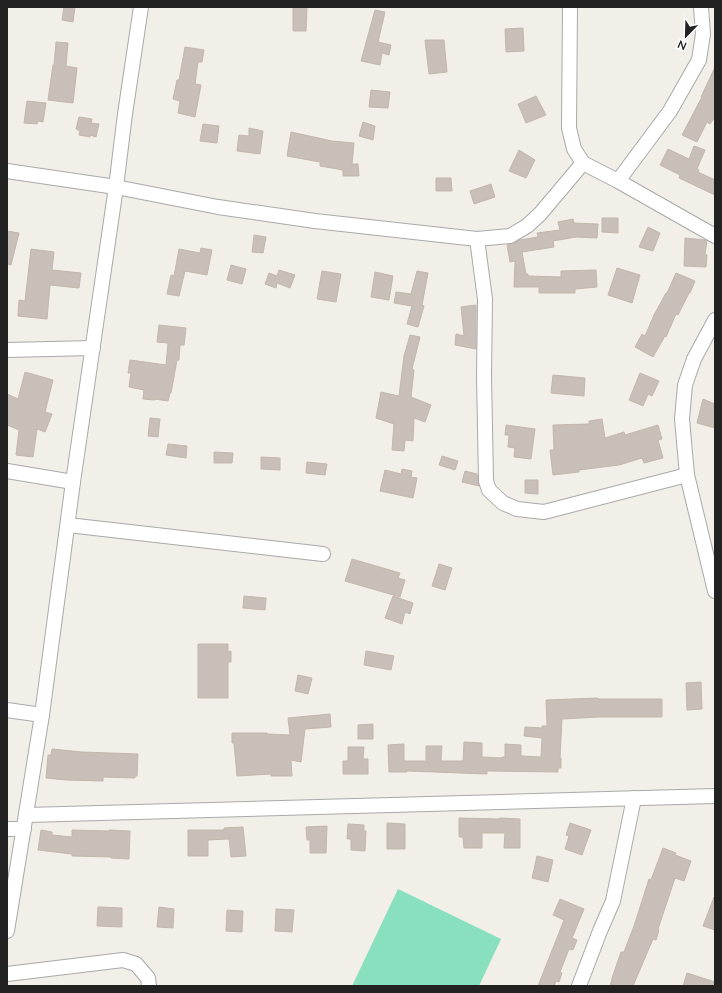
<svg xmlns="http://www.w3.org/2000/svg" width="722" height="993" font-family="Lato,sans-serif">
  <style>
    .pitch { fill: #88e0be }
    .building { fill: #c7bfb8; stroke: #c4b6ab }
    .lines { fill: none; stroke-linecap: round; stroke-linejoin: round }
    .minor-casing { stroke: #a9a9a9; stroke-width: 16 }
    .minor { stroke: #fff; stroke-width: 14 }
  </style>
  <rect width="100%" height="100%" fill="#f2efe9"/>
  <path class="pitch" d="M398,889l103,50 -22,47h-127z"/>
  <g class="building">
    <path d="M64,7h11l-2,15 -11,-2z"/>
    <path d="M293,7h14l-1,24h-13z"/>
    <path d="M375,10l10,2 -7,30 13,3 -2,10 -7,-2 -2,12 -19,-4z"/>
    <path d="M523,28l1,23 -18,1 -1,-23z"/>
    <path d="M425,40h19l3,32 -18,2z"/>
    <path d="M56,42l12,1 -2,23 11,2 -4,35 -25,-3 5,-35h1z"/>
    <path d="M185,47l19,3 -2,12h-4l-3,22 6,1 -6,32 -17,-4 2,-12 -7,-2 4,-19h2z"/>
    <path d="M715,67v50l-5,7 -3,-2 -10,20 -15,-7 11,-21 9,-17h-1z"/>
    <path d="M371,90l19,2 -2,16 -19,-1z"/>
    <path d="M536,96l10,19 -20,8 -8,-19z"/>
    <path d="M27,101l19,2 -3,19 -5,-1 -1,3 -13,-1z"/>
    <path d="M79,117l13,2 -1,4 8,1 -3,13 -6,-2v2l-11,-2 1,-4 -4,-2z"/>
    <path d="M363,122l12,4 -2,14 -14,-4z"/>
    <path d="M203,124l16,2 -2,17 -17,-2z"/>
    <path d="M249,128l14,3 -3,23 -23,-3 2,-16 10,1z"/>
    <path d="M291,132l41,9 22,2 -2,21h6l1,12h-16v-6l-23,-4v-4l-33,-6z"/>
    <path d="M694,146l11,4 -8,19 2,1 -1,2 17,8v15l-36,-17 1,-3 -20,-10 8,-16 21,10z"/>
    <path d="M519,150l16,10 -9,18 -17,-7z"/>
    <path d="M436,178h15l1,13h-16z"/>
    <path d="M491,184l4,13 -21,7 -4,-13z"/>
    <path d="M602,218h16v15l-16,-1z"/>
    <path d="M573,219l1,4 24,1 -1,14 -21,-1 -23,4 1,6 -32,5 4,22h2v2l33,1v-6l35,-1 1,17 -22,2v4h-36v-6h-25l1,-26 -5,1 -3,-17 7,-2 6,-3 18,-3 -1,-4 23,-3 -2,-8z"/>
    <path d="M648,227l12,6 -7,18 -14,-4z"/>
    <path d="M7,231l12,2 -8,32 -4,-1z"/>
    <path d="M254,235l12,2 -3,16 -11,-1z"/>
    <path d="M685,238l20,2 2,1 -2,13 2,1 -1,12 -22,-1z"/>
    <path d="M201,248l11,2 -5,25 -22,-4 -6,25 -12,-2 4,-19 3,1 5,-27 21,4z"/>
    <path d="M31,249l23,3 -2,18 29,3 -2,15 -29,-3 -3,34 -29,-3 1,-16 6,1z"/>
    <path d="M231,265l15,4 -4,15 -15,-4z"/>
    <path d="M617,268l23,7 -8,28 -24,-8z"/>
    <path d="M279,270l16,5 -5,13 -13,-5 -1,5 -11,-4 4,-11 8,3z"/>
    <path d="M322,271l19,3 -5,28 -19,-3z"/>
    <path d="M417,271l11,2 -6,32 2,1 -6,21 -11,-3 5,-18 -18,-3 2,-11 15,2z"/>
    <path d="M375,272l18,4 -4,24 -18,-3z"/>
    <path d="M676,273l19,8 -5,12h-1l-11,22 -2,-1 -10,23 -1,-1 -12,21 -18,-10 7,-13 3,2 9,-21 12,-22h1z"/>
    <path d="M476,305v44l-21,-4 1,-11 8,2 -3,-29z"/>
    <path d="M159,325l27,3 -2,17h-4l-1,15h-2l-6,33h-1l-2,8 -13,-2v1l-12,-1 1,-9 -15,-3 2,-14h-3l2,-13 36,5 2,-22 -11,-1z"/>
    <path d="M410,335l10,2 -8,32 2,1 -3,27 20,8 -6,17 -11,-4 -1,23 -8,-1 -1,11 -12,-1 2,-26 -18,-6 5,-26 18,4 5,-40z"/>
    <path d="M25,372l28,8 -8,32 7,2 -7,18 -8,-3 -4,28 -17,-2 3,-25 -12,-5v-31l11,5z"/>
    <path d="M640,373l19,8 -7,15 -4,-2 -5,12 -14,-6z"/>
    <path d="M553,375l32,3 -1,18 -33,-3z"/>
    <path d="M703,399l12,5v24l-18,-5z"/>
    <path d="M150,418l10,1 -2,18 -10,-1z"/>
    <path d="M602,419l3,19 19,-6 1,3 33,-10 4,14 -4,1 5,18 -19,5 -2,-5 -23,7 -40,5v2l-26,3 -3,-25h4l-1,-25 36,-1v-3z"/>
    <path d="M506,425l29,4 -4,30 -17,-2 1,-9 -7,-1 1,-12h-4z"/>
    <path d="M168,444l19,2 -1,12 -20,-3z"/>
    <path d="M214,452l19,1 -1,10h-18z"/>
    <path d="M442,456l16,5 -3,9 -16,-5z"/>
    <path d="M261,457l19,1v12l-19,-1z"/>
    <path d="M307,462l20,2 -2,11 -19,-2z"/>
    <path d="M402,469l10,2 -1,6 6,1 -4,20 -33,-7 5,-21 16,4z"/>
    <path d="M465,471l12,3 2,12 -17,-4z"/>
    <path d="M525,480h13v14l-13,-1z"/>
    <path d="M352,559l48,14 -2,5 7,2 -5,17 -55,-16z"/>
    <path d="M439,564l13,4 -7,22 -13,-4z"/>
    <path d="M244,596l22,2 -1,12 -22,-2z"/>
    <path d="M393,596l20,7 -3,11 -5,-2 -3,12 -17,-6z"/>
    <path d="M198,644h30v8l3,-1v11h-3v36h-30z"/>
    <path d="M366,651l28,5 -3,14 -27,-5z"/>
    <path d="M298,675l14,3 -4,16 -13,-3z"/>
    <path d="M701,682l1,27 -15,1 -1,-27z"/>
    <path d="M598,698v1h64v18h-63l-37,2 -2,39h1v10h-3v4l-71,-1v3l-80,-3v1h-18l-1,-27 16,-1v17h22v-15h16l-1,15h22l1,-19 18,1v14l20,1v-1h3v-13l16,1v11l20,1 1,-19 -18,-2 1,-9 17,1v-2h5l-1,-26z"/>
    <path d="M330,714l1,13 -26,2 -4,33 -10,-2 1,16h-21v-2l-34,2 -3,-33h-2v-10h35v1l23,1 -2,-17z"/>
    <path d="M373,724v15h-15v-14z"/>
    <path d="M348,747h16l-1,12h5v15h-25v-13h5z"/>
    <path d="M52,749l30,3 56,2 -1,22h-2v2l-32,-1v4l-37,-1 -20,-2 2,-23h3z"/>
    <path d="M459,818l40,1 1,-1 20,1v29h-16l1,-15h-23v15h-18l-1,-11h-4z"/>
    <path d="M387,823l18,1v25h-18z"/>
    <path d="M570,823l21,7 -9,25 -17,-6 4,-13 -3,-1z"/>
    <path d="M348,824l16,1v6h2l-1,20 -14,-1v-11h-4z"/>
    <path d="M327,826l-1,27h-16v-13h-3l-1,-13z"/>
    <path d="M243,827l3,29 -15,1 -2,-18 -21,1v16h-20v-26h36v-2z"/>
    <path d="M41,830l11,2v3l20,2v-7l37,1v-1l21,1 -1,28 -18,-1v-1l-39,-1v-2l-34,-4z"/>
    <path d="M663,848l13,5 -1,2 16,6 -7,20 -9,-3 -17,51 1,1 -3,10 -3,-1 -20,47h-23l2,-7v-1l9,-26h3l10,-26 15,-47 2,1z"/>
    <path d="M537,856l16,4 -5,22 -16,-4z"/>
    <path d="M714,897h1v33l-12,-4z"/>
    <path d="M560,899l24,10 -12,29 5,2 -4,10 -4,-1 -9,23 2,1 -3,9 -3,-1 -2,5h-16l26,-66 -11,-5z"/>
    <path d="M98,907l24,1v19l-25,-1z"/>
    <path d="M159,907l15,2 -1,19 -16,-1z"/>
    <path d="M276,909l18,1 -2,22 -17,-1z"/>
    <path d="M227,910l16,1 -1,21 -16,-1z"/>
    <path d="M687,973l28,9v4h-32z"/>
  </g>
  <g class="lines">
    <defs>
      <g id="minor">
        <path d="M570,7l-1,121 5,21 9,14 35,18 97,55"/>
        <path d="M7,171l109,16 102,20 97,14 162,18 33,-3 17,-10 13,-12 43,-51"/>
        <path d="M618,181l52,-70 29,-51 4,-26 -2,-27"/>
        <path d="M477,239l8,60 -1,77 2,105 3,9 14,13 14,6 27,3 143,-37"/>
        <path d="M715,320l-21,39 -9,26 -3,34 5,56 28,116"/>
        <path d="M7,350l86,-2"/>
        <path d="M7,471l66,11"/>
        <path d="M68,525l255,29"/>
        <path d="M7,710l35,5"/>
        <path d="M27,815l688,-19"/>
        <path d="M7,829h17"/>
        <path d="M7,931l35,-216 31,-233 43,-295 9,-73 16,-107"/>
        <path d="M7,974l116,-14 13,4 12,14 1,8"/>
        <path d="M579,986l21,-55 13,-30 21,-103"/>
      </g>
    </defs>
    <use href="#minor" class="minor-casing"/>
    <use href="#minor" class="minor"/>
  </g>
  <rect width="722" height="993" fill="none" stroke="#222222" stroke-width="16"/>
  <g transform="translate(686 36) rotate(203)" stroke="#ffffff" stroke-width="3" paint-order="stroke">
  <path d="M0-3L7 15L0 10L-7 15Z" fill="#222222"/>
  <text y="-6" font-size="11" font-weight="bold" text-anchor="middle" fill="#222222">N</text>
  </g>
</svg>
